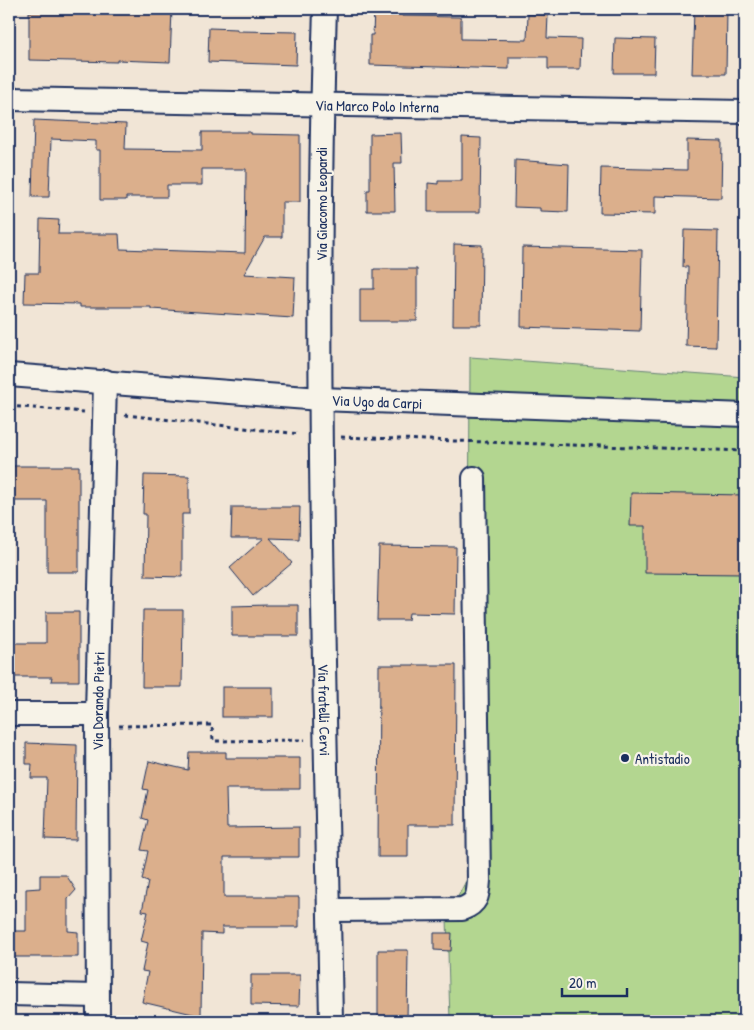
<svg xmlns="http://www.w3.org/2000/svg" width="754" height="1030" font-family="'Patrick Hand',sans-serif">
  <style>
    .pitch { fill: #b3d690; stroke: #678277 }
    .building { fill: #dbaf8c; stroke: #1b2f5e }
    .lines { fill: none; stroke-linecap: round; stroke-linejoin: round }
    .minor-casing { stroke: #1b2f5e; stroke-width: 26 }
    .path { stroke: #1b2f5e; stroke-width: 3; stroke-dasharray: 4 4; stroke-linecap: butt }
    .minor { stroke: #f7f3e8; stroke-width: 22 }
    .poi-dot { fill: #1b2f5e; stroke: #f7f3e8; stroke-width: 2 }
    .labels { text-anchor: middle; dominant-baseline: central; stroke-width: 4.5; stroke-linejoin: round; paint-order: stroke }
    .street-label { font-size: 15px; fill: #1b2f5e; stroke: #f7f3e8 }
    .poi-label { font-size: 15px; fill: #1b2f5e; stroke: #f7f3e8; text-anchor: start }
  </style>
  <rect width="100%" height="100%" fill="#f1e5d6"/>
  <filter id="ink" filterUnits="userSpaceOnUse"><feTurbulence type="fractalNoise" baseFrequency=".02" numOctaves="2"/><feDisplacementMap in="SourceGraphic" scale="10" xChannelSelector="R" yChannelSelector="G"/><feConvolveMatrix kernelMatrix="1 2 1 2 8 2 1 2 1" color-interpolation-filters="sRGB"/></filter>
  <g filter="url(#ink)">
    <path class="pitch" d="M470,357l275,20v644h-295l-3,-103 21,-41z"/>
    <g class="building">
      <path d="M50,9l95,2v-2h27l-2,53 -53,-2v2l-88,-2v-48h21z"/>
      <path d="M374,9h28v7l59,1v22l66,1 1,-26 20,1 -1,23 34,1 -1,30h-32v-12h-39v12l-139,-4v-30h3z"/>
      <path d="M694,9h33l-1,65h-34z"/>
      <path d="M209,28l28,1v2l60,1 -1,33 -88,-3z"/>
      <path d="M615,38l40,1 -1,34h-40z"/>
      <path d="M34,120l92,4 -1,25 77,1v-18h48v2l50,1v67h-18v35h-17l-21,37 51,3 -2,41 -142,-9v-2h-71v-3l-56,-1 1,-30h14l1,-54 19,1 -1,14h61l1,15 125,4 1,-84h-44v16h-35v12h-41v3h-26v-50h-4v-9l-45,-2 -2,58h-17z"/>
      <path d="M401,133l1,30h-8l1,48h-28v-21h3v-56z"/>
      <path d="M462,137l19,1 -1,74h-52v-29l10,1v-3h24z"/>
      <path d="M687,140l35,1 -1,57 -66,-2v18l-55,-1 1,-45 86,2z"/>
      <path d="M515,160l54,4 -1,48 -28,-1v-3l-26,-1z"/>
      <path d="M684,230l34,1 -2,116 -30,-1 2,-79h-5z"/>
      <path d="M454,244l28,1 -1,80h-28z"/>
      <path d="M522,247l120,3 -2,81 -119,-4z"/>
      <path d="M374,269h43v52h-57v-32h14z"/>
      <path d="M9,466h70v106h-32v-71h-38z"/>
      <path d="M144,475l45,1v38h-7v63l-37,-1 1,-62h-3z"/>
      <path d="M631,493l114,2v79l-100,-1v-47h-15z"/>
      <path d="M232,507h68l-1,32 -29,-1 22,25 -39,33 -23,-28 34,-30h-33z"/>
      <path d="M379,546l77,1 -1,67 -46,-1 -1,7h-31z"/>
      <path d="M268,605h30v31h-66v-30z"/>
      <path d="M143,610h40l-1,77h-40z"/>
      <path d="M46,612h33v69h-28l1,-4h-43v-34h37z"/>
      <path d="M379,665h77l-1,160h-47v32h-30z"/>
      <rect x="222" y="687" width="51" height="30"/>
      <path d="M26,743l51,2 -1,95 -31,-1 2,-61h-16l1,-14h-6z"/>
      <path d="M189,752h37v6h74v31h-74l1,39 72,-1v30h-75v40h75v30h-77v7l-20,-1 -1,83 -59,-14 6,-30 -6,-1 6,-28 -7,-2 7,-29 -6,-1 6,-29 -6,-2 6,-29 -7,-1 7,-30 -6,-2 6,-28 -5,-1 6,-28 39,9z"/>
      <path d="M40,875h26l10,15 -8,9v32l10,1v25h-69v-22h3v-4h14v-42l14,-1z"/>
      <path d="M434,933h18l-1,18 -17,-1z"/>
      <path d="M378,950h30l-1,71h-29z"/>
      <path d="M251,975h49l-1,31 -48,-1z"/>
    </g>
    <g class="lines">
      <defs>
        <g id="minor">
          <path id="s1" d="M325,9c-11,337 0,675 6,1012"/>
          <path id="s2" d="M9,99l736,13"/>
          <path id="s3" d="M9,375l311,24 425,16"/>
          <path d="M9,714h88"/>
          <path d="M329,910l133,-1c16,-6 16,-14 17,-29l-5,-402"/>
          <path d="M9,994l88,2"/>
          <path id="s4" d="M98,1021l-1,-307 8,-333"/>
        </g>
      </defs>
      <use href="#minor" class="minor-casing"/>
      <g class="path">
        <path d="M9,406l75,6"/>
        <path d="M125,415l175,19"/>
        <path d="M341,437l404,14"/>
        <path d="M119,726l93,-1 1,16 92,-1"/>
      </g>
      <use href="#minor" class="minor"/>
    </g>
  </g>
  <circle class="poi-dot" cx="625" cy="758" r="5"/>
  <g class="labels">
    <g class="street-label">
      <text stroke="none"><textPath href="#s2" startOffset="368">Via Marco Polo Interna</textPath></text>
      <text transform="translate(321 204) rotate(-90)">Via Giacomo Leopardi</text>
      <text stroke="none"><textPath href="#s3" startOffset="369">Via Ugo da Carpi</textPath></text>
      <text stroke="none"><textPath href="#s4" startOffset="320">Via Dorando Pietri</textPath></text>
      <text stroke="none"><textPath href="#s1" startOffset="701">Via fratelli Cervi</textPath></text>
    </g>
    <g class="poi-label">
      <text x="635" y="758">Antistadio</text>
    </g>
  </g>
  <rect width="754" height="1030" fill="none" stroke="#f7f3e8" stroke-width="30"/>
  <rect x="15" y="15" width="724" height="1000" fill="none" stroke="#1b2f5e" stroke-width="2" filter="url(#ink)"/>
  <path d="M562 988v8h65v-8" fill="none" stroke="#1b2f5e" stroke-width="2.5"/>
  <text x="569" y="988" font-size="15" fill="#1b2f5e" stroke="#f7f3e8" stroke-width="4" paint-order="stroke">20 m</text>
</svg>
